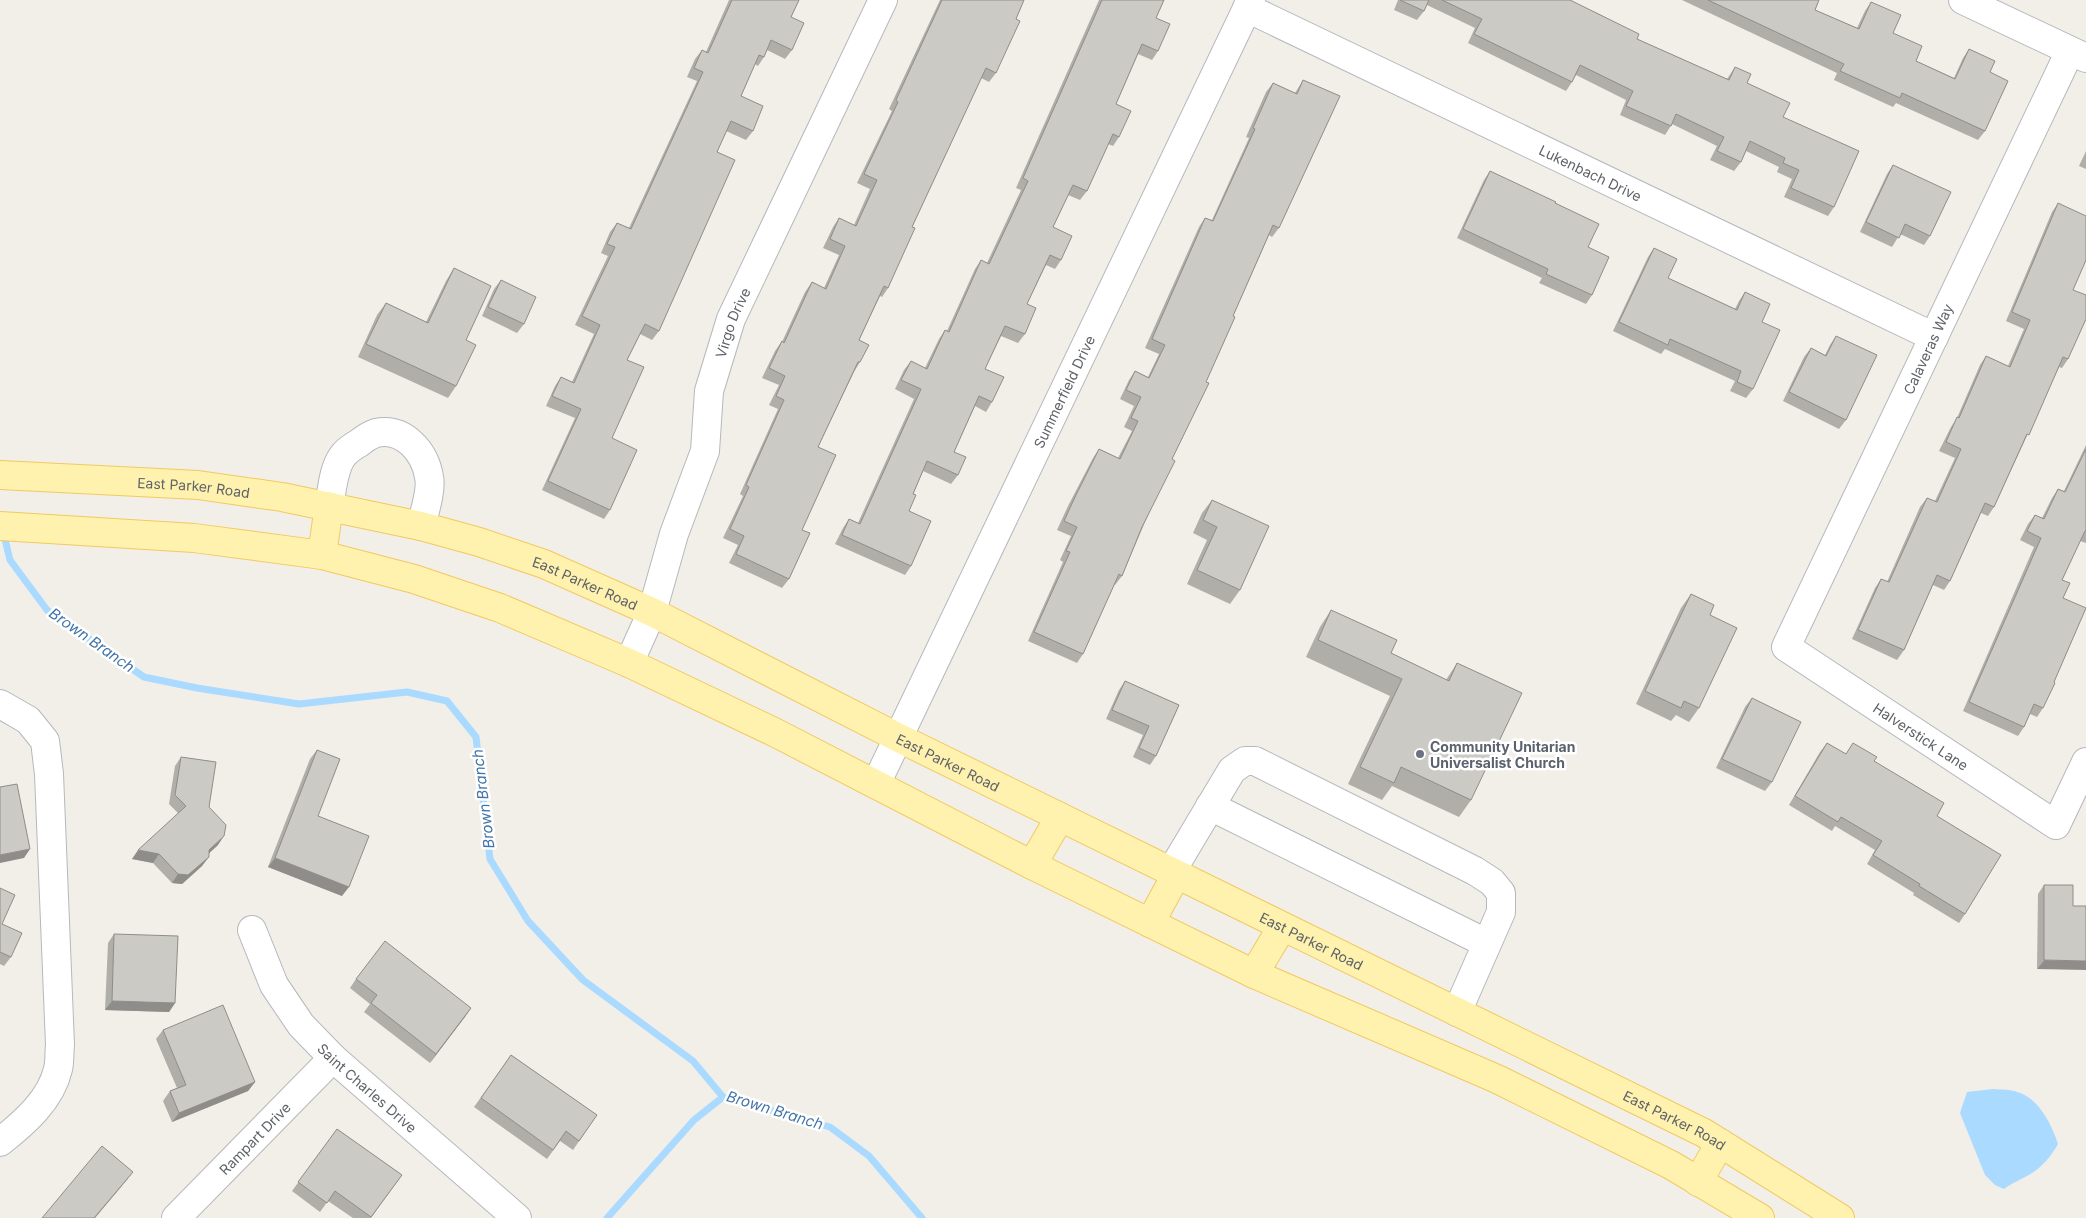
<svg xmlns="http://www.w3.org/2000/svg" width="2086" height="1218" font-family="Inter,sans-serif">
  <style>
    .water { fill: #aadaff }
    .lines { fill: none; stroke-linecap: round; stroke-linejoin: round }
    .stream { stroke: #aadaff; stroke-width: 7 }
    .minor-casing { stroke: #b5b8bc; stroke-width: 30 }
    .major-casing { stroke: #f2c960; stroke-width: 30 }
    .minor { stroke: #fff; stroke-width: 28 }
    .major { stroke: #fff2af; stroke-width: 28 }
    .wall { fill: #afaea9 }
    .shaded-wall { fill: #8f8d8a }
    .building { fill: #cccac5; stroke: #8f8d8a }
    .worship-dot { fill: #6b7280; stroke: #fff; stroke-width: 2 }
    .labels { text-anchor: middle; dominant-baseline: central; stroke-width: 5; stroke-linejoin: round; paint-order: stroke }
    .street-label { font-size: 14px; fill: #5f6368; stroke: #fff }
    .worship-label { font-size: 14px; font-weight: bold; fill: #5b616d; stroke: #fff; text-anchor: start }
    .water-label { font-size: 15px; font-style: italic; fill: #4174aa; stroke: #fff }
  </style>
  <rect width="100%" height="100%" fill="#f1efe8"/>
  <path class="water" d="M1993,1089c8,1 17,0 24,3 21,5 35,33 41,52 -6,11 -16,23 -26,29 -9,6 -19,9 -28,16l-9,-4 -10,-10 -25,-62 7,-21z"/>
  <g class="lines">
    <g class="stream">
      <path d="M3,531l7,29 37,50 97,67 53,11 102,16 108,-12 40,9 29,36 14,122 38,62 55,59 110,81 30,36 107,30 39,29 53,62"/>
      <path d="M607,1218l87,-98 29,-23"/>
    </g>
    <defs>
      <g id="minor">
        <path d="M1963,0l123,58"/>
        <path id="s1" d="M1247,8l687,329"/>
        <path id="s2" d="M2070,51l-284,596 270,178 30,-63"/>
        <path d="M329,506c3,-15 4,-36 13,-49 4,-6 10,-10 17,-14 5,-4 11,-8 17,-10 28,-6 49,19 53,44 3,12 -5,37 -8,49"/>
        <path id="s3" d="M629,663l23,-51 22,-78 31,-83 4,-60 22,-72 152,-319"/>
        <path d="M0,704l28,16 17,21 4,33 11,271c-1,8 0,16 -2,24 -7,31 -34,54 -58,73"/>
        <path id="s4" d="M876,784l375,-784"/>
        <path d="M1210,806l276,137"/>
        <path d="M1171,872l61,-102 13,-9h10l220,110 17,11 9,11v19l-44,100"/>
        <path id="s5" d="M252,930l22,55 27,40 32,33 184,160"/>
        <path id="s6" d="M176,1218l157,-160"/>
      </g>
      <g id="major">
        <path id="s7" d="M0,475l198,10 84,12 139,29 58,16 65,22 108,48 245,125 807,396 136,85"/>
        <path d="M0,526l194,12 128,17 92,24 86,29 129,55 147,70 256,132 222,109 243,105 174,86 89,53"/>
        <path d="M322,555l7,-49"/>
        <path d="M1032,865l28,-48"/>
        <path d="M1150,923l26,-48"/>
        <path d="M1254,974l28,-47"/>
        <path d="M1698,1182l22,-39"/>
      </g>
    </defs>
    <use href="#minor" class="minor-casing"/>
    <use href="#major" class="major-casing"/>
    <use href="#minor" class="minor"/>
    <use href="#major" class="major"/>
  </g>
  <g class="wall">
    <path d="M729,0h70l-8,17 1,33 -7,9 -18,-9 -3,7 -6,9 -3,-2 -14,32 12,35 -7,9 -20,-9 -9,21 -58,179 -7,9 -12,-6 -13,26 -15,78 -2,72 -6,9 -62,-29 33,-72 -29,-12 9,-20 6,-9 11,5 22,-48 -19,-9 33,-69 -7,-3 9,-21 7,-9 12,5 68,-147 -10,-4 8,-18 7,-9 4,2z"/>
    <path d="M940,0h84l-8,19 -20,54 -7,9 -8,-4 -69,149 -24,61 -6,9 -2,-1 -21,44 1,22 -6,10 -36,75 -16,83 -13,49 -7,9 -53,-25 9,-18 -15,-7 20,-42 -3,-2 38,-85 -9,-4 10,-20 -17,-7 13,-27 7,-10v1l23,-50 7,-10 12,6 15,-33 -16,-7 10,-21 6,-9 15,7 16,-36 -13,-6 35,-72 -3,-2z"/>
    <path d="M1099,0h65l-8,18 2,33 -6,9 -14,-6 -22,50 3,33 -6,9 -5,-2 -21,47 -7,9 -12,-5 -15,32 8,33 -6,9 -9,-4 -19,39 -2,30 -7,9 -17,-7 -16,33 7,33 -6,10 -11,-6 -21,46 4,23 -7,9 -28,-13 -10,23 -4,17 2,55 -6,9 -70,-31 8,-16 6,-9 9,4 56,-124 -19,-10 9,-19 7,-9 14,7 14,-29 6,-9 2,1 28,-62 6,-9 6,3 34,-73 -5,-2z"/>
    <path d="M1398,0h172l67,39 90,40 8,-12 12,16 36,34 51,90 -6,9 -44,-19 8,-18 -15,-7 2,-5 -33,-16 -5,11 -7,9 -24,-11 7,-14 -45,-22 -7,11 -45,-20 6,-15 -50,-25 -4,7 -6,9 -98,-48 7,-15 -48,-23 -3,6 -7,9 -23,-10z"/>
    <path d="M1682,0h137l-4,10 42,18 8,-17 6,-9 22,31 23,28 38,17 9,-20 6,-9 21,23 -5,59 -7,9 -82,-37 -3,4 -59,-27 3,-7z"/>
    <path d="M1303,80l-24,148 -7,9 -3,-2 -36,81 -111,260 -7,9 -1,-1 -31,70 -6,9 -49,-22 35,-79 -3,-2 11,-24 -14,-6 11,-24 25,-48 6,-9 19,9 14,-27 -8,-4 10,-21 -14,-7 9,-19 6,-9 13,6 11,-23 -14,-6 54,-121 6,-9 7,2 37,-82 -3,-1 20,-45 7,-9 22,10z"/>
    <path d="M2086,151v18l-7,-3z"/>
    <path d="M1893,165l37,71 -6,9 -24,-11 -8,13 -32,-15 27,-58z"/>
    <path d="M1490,171l65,32 33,44 4,48 -6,9 -47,-21 3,-5 -85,-40 27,-58z"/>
    <path d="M2058,203l15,87 -5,69 -6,9 -3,-1 -65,140 -6,9 -7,-3 -31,68 -6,9 -11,-5 -29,65 -7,10 -45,-21 23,-51 6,-9 6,3 33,-75 7,-9 8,3 20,-43 -16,-7 12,-24 6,-9 23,-53 6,-9 22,10 16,-37 -18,-8 46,-109z"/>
    <path d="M1654,248l14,30 67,31 4,-8 6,-9 17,30 -9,67 -7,9 -16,-7 5,-10 -70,-32 -4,5 -48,-23 35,-74z"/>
    <path d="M454,268l12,72 -10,46 -8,12 -90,-41 19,-42 9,-12 40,19 20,-41z"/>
    <path d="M501,280l23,44 -7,9 -35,-17 12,-27z"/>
    <path d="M1836,336l10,84 -7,9 -56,-28 21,-44 7,-9 14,7 5,-10z"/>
    <path d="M2086,445v98l-6,-2 -18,39 1,18 -9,84 -11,26 -6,9 -7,-3 -6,13 -6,9 -55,-25 71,-164 -14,-7 8,-16 7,-9 7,3 10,-20 6,-9 6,2z"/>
    <path d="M1212,500l28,90 -10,14 -43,-20 20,-44 -14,-7 9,-20z"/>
    <path d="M1691,594l19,21 -11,93 -10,14 -13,-7 -5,6 -35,-17 45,-96z"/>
    <path d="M1331,610l60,43 55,27 11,-17 14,137 -12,17 -67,-31 -10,14 -34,-16 42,-88 -84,-39 14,-30z"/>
    <path d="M1125,681l54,24 -23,51 -6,9 -17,-8 10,-22 -37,-16 13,-29z"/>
    <path d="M1752,698l20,84 -7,9 -49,-23 29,-61z"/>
    <path d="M1827,743l19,11 7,-11 21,18 63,55 28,98 -6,9 -46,-28 1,-2 -47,-29 8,-14 -40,-24 -3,5 -43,-26 31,-53z"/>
    <path d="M317,750l1,66 24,80 -74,-29 42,-108z"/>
    <path d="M181,757l28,50 9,38 -9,8 -7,13 -20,18 -10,-1 -19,-20 -21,-4 46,-46 -9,-9 6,-38z"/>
    <path d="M2044,885l29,21h13l-49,63 1,-75z"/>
    <path d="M0,888l2,36 9,33 -7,9 -4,-2z"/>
    <path d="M114,934l61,69 -6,9 -64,-2 3,-67z"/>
    <path d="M356,979l115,29 -41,55 -66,-51 6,-8 -20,-16z"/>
    <path d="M163,1030l92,52 -7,9 -76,31 -9,-21 7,-10 7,-3 -21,-49z"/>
    <path d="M511,1055l86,60 -24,35 -13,-9 -13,18 -73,-52z"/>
    <path d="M337,1129l65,46 -31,43h-18l-25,-17 -8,11 -28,-21z"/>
  </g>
  <g class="shaded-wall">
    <path d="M224,836l-6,9 -15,14 6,-9z"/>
    <path d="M30,849l-6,9 -24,5v-8z"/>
    <path d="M138,850l21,4 -6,9 -21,-4z"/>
    <path d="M209,857l-7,9 -20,18 -10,-1 6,-9z"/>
    <path d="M275,858l74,29 -7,9 -74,-29z"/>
    <path d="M2044,960l42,1v9l-49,-1z"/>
    <path d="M112,1001l63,2 -6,9 -64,-2z"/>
    <path d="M471,1008l-6,9 -35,46 6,-9z"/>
    <path d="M255,1082l-7,9 -76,31 7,-9z"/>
    <path d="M133,1172l-7,9 -31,37h-1z"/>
  </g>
  <g class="building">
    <path d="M732,0h67l-8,17 13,6 -12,27 -21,-10 -7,17 -5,-2 -18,41 22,10 -10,25 -22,-10 -14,31 18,8 -76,171 -14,-7 -18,36 17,7 -32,71 25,12 -27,60 -62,-29 33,-72 -29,-13 9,-19 13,6 26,-58 -18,-9 33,-69 -8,-3 10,-21 14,6 72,-157 -9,-4 8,-18 6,3z"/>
    <path d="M942,0h82l-8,19 4,2 -24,52 -10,-5 -74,159 3,1 -27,60 -4,-2 -25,54 10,5 -9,17h-2l-40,85 18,8 -34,75 8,3 -21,46 -53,-25 8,-18 -14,-7 19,-42 -3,-2 38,-85 -8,-4 9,-20 -16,-8 13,-27 2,2 28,-61 14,7 19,-43 -15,-7 9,-21 17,8 21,-46 -13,-6 34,-72 -2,-2z"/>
    <path d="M1102,0h62l-8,18 14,6 -12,27 -16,-7 -26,60 15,7 -12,26 -6,-3 -26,57 -14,-6 -20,42 19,9 -11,24 -11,-5 -23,49 9,4 -11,26 -20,-8 -20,43 19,8 -12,25 -13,-6 -25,56 12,5 -8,18 -31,-14 -14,33 3,1 -7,16 22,10 -20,45 -69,-31 7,-16 11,5 61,-135 -20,-9 10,-19 16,8 18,-39 4,2 32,-72 8,4 39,-83 -5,-3z"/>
    <path d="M1400,0h29l-5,11z"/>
    <path d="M1442,0h128l69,34 -2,5 92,41 6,-13 16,7 -4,9 43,20 -7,14 76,34 -25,56 -43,-19 8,-18 -16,-7 2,-5 -35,-17 -9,21 -24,-11 7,-14 -48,-23 -5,12 -45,-20 7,-15 -53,-26 -8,17 -98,-48 8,-15z"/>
    <path d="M1708,0h111l-4,10 44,19 12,-27 30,13 -8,18 29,13 -6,15 39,18 14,-30 26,12 -5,11 18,9 -23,50 -83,-38 -2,5 -60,-27 4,-7z"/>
    <path d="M1303,80l37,16 -61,132 -6,-3 -40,91 2,1 -29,65 3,1 -37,76 3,2 -33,66 -20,49 -3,-2 -36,80 -49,-22 36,-80 -4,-1 11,-24 -13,-6 11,-24 24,-48 21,10 18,-38 -7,-3 10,-21 -15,-7 9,-19 14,7 16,-33 -13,-6 53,-121 8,3 42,-92 -2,-1 20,-45 24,11z"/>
    <path d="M1893,165l58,27 -21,44 -25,-12 -6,14 -33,-16z"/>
    <path d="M1490,171l66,31 -1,1 44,21 -11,23 21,10 -17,38 -46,-21 2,-5 -85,-40z"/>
    <path d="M2058,203l28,13v44l-13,30 13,5v24l-18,40 -5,-2 -34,78 -2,-1 -33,73 -9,-4 -35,78 -13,-6 -33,75 -46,-20 23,-51 8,3 38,-84 10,4 24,-53 -15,-7 11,-25 2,1 27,-62 24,11 20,-47 -18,-8z"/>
    <path d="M1654,248l23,11 -9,19 69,32 8,-18 25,12 -8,18 18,8 -27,59 -16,-7 4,-11 -71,-32 -2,6 -49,-23z"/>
    <path d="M454,268l37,18 -25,54 10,5 -20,41 -90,-42 20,-41 42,20z"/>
    <path d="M501,280l35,17 -12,27 -36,-17z"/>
    <path d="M1836,336l41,19 -31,65 -57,-28 22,-44 15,8z"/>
    <path d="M2086,449v82h-1l-23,49 8,3 -7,15 23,10 -32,74 1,1 -12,25 -9,-4 -10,23 -55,-25 72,-164 -14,-7 8,-16 9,4 14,-30 7,3z"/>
    <path d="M1212,500l57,26 -29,64 -43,-20 20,-43 -14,-7z"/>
    <path d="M1691,594l23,11 -4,10 27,13 -38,80 -15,-7 -3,7 -36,-17z"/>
    <path d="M1331,610l66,30 -6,13 58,28 8,-18 65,30 -51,107 -70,-33 -7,16 -34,-16 42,-88 -84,-39z"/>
    <path d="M1125,681l54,24 -23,51 -17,-8 10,-22 -37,-16z"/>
    <path d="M1752,698l49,24 -29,60 -50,-23z"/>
    <path d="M1827,743l19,11 7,-11 24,14 -3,4 70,42 -7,13 64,39 -36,59 -46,-28 1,-2 -47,-29 9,-14 -41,-24 -3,5 -43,-26z"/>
    <path d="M317,750l23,9 -22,57 51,20 -20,51 -74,-29z"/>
    <path d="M181,757l35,5 -7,45 17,18 -2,11 -15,14v7l-21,18 -10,-1 -19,-20 -21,-4 48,-44 -11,-11z"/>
    <path d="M17,784l13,65 -30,6v-68z"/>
    <path d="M2044,885h29v21h13v55l-42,-1z"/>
    <path d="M0,888l15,7 -13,29 20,9 -11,24 -11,-5z"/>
    <path d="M114,934l64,2 -3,67 -63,-2z"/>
    <path d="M385,941l86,67 -35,46 -65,-51 6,-8 -21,-16z"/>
    <path d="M223,1005l32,77 -76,31 -9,-22 16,-6 -23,-55z"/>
    <path d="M511,1055l86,60 -18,26 -13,-10 -13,19 -72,-52z"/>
    <path d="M337,1129l65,46 -31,42 -36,-26 -8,12 -29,-21z"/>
    <path d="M102,1146l31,26 -39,46h-52z"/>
  </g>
  <circle class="worship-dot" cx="1420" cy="754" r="5"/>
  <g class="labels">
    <g class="street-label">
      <text stroke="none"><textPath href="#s1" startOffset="381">Lukenbach Drive</textPath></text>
      <text stroke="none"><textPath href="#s3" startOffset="358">Virgo Drive</textPath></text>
      <text transform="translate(1928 349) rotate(-65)">Calaveras Way</text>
      <text stroke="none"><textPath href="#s4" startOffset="435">Summerfield Drive</textPath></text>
      <text stroke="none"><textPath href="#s7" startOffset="194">East Parker Road</textPath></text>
      <text stroke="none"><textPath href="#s7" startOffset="599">East Parker Road</textPath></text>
      <text stroke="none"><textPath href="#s2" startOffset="822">Halverstick Lane</textPath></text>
      <text stroke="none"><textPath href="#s7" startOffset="1004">East Parker Road</textPath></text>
      <text stroke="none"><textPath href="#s7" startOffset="1409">East Parker Road</textPath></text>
      <text stroke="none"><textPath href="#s5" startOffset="199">Saint Charles Drive</textPath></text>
      <text stroke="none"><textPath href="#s7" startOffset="1814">East Parker Road</textPath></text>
      <text stroke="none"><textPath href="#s6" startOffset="112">Rampart Drive</textPath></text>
    </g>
    <g class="worship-label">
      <text x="1430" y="746">Community Unitarian<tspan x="1430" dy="16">Universalist Church</tspan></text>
    </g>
    <g class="water-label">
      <text transform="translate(92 640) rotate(35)">Brown Branch</text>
      <text transform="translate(483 799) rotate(-97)">Brown Branch</text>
      <text transform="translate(775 1110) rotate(17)">Brown Branch</text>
    </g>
  </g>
</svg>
